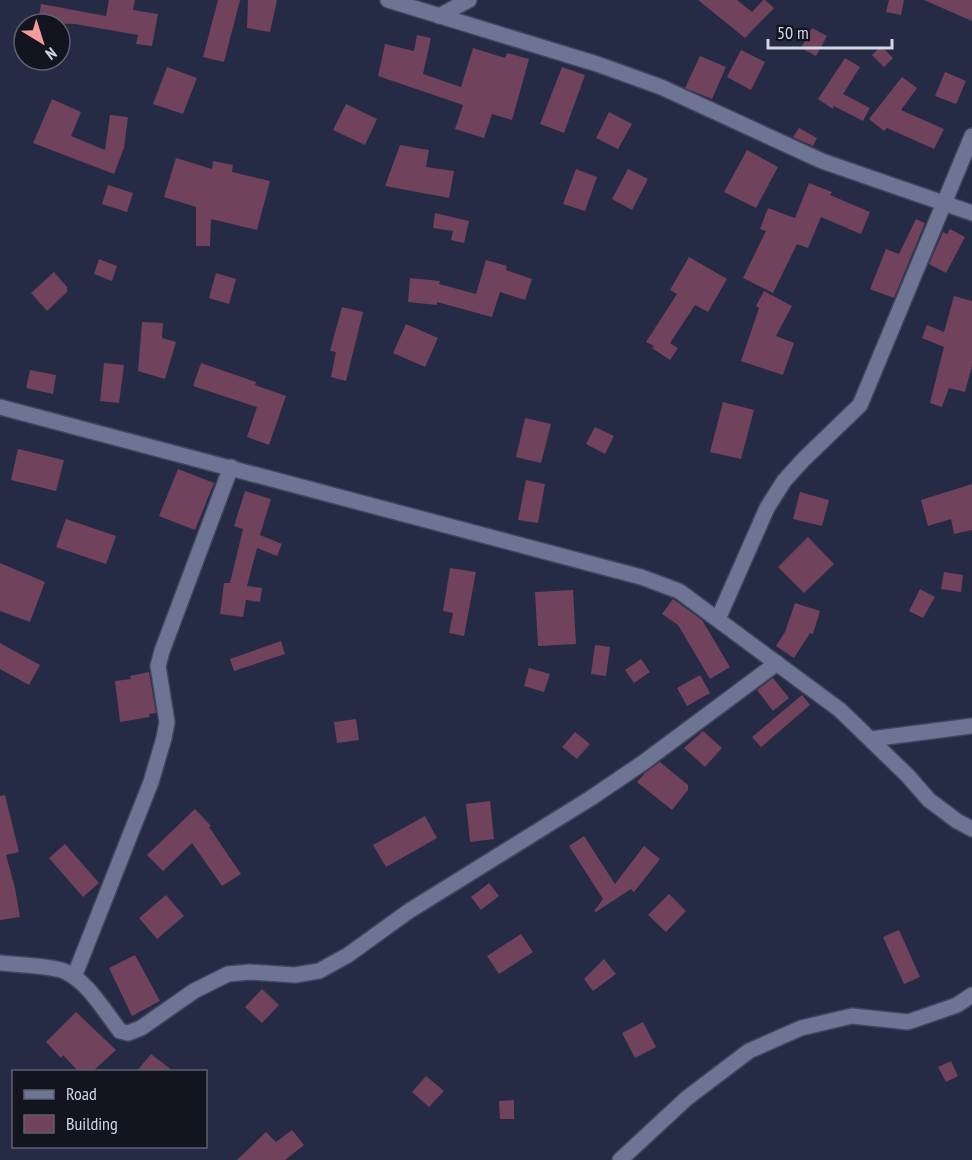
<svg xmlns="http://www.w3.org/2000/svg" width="972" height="1160" font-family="'PT Sans Narrow',sans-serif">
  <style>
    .building { fill: #71425b }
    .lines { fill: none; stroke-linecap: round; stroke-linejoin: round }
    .minor-casing { stroke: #41455c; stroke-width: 18 }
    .minor { stroke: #6e7494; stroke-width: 15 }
  </style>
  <rect width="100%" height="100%" fill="#252a45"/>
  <g class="building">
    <path d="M109,0h26l-2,10 25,4 -6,32 -16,-2 2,-9 -63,-11 -37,-1 3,-19 65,12z"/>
    <path d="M218,0h22l-16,62 -21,-5z"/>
    <path d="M248,0h29l-7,32 -23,-4z"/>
    <path d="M698,0h39l15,12 11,-12h2l9,8 -29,30z"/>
    <path d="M889,0h15l-3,15 -15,-3z"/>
    <path d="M924,0h48v21z"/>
    <path d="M812,28l15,8 -11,20 -15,-8z"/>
    <path d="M417,35l14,3 -8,36 38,13 12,-39 32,10 2,-5 22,6 -17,61 -20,-6 -8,24 -29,-9 8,-24 -85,-29 7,-32 29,7z"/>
    <path d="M881,46l12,12 -9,9 -12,-12z"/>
    <path d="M741,50l24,12 -14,28 -24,-13z"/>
    <path d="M700,56l26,11 -14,32 -27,-11z"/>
    <path d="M845,58l15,9 -17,27 27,14 -7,13 -29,-15 -1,3 -15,-10z"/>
    <path d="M167,67l30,11 -14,36 -30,-10z"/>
    <path d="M562,67l23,8 -21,58 -24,-9z"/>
    <path d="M945,72l21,9 -10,23 -21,-8z"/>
    <path d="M902,77l15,11 -16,22 43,19 -10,20 -47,-21 -3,3 -15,-12z"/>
    <path d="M52,99l29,13 -10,24 34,14 5,-35 18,2 -4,31 -10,26 -81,-31z"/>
    <path d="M346,104l31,15 -12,26 -32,-15z"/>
    <path d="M609,112l23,12 -14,25 -22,-11z"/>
    <path d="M799,128l18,10 -4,8 -20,-9z"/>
    <path d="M400,145l29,5 -3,17 28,4 -5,27 -64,-12z"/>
    <path d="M747,150l31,17 -22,41 -32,-16z"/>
    <path d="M176,158l36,11 1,-8 20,4 -1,7 38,9 -13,49 -46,-11 -1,27h-14v-39l-32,-10z"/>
    <path d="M576,169l21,8 -12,34 -22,-7z"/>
    <path d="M628,169l20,10 -16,31 -20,-11z"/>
    <path d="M809,183l23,9 -2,3 40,17 -9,22 -40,-17 -13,31 -11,-4 -24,49 -30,-15 23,-47 -6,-2 8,-21 27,10z"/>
    <path d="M108,185l25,8 -6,19 -25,-8z"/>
    <path d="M435,213l34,8 -5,22 -13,-3 2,-9 -20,-3z"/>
    <path d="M916,219l9,4 -31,75 -24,-9 16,-40 13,5z"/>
    <path d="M950,229l15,8 -19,36 -17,-9 14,-32 4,2z"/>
    <path d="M689,257l38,22 -19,33 -13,-7 -25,38 8,5 -8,12 -18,-12 2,-2 -8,-4 31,-48 -7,-4z"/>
    <path d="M99,259l18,7 -5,15 -18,-7z"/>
    <path d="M486,260l21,6 -1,4 26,9 -7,21 -25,-8 -8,25 -55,-15v3l-29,-3 2,-24 30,3 -1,3 37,10z"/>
    <path d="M54,272l13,15v5l-20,19 -16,-18z"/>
    <path d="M216,273l20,6 -7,25 -20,-6z"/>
    <path d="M764,291l28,15 -16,30 18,7 -11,32 -42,-14 18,-53 -3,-2z"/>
    <path d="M954,296l18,5v65l-7,26 -16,-4 -7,19 -12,-4 14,-56 -22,-9 5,-13 17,7z"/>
    <path d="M342,307l21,5 -17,69 -15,-4 5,-25 -6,-1z"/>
    <path d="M142,322l21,1 -1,15 14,4 -11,37 -27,-8z"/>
    <path d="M406,324l32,14 -13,29 -32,-14z"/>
    <path d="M104,363l20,2 -5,38 -19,-2z"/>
    <path d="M201,363l55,19 -1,3 31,11 -17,49 -22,-8 10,-30 -64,-21z"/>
    <path d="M30,370l26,5 -3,19 -27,-6z"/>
    <path d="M723,402l31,8 -13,49 -31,-7z"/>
    <path d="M525,418l26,6 -10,39 -25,-6z"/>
    <path d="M595,427l19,9 -9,18 -19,-10z"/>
    <path d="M18,449l46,11 -8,31 -45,-11z"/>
    <path d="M178,469l36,14 -19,47 -36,-14z"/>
    <path d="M526,480l19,4 -7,39 -20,-3z"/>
    <path d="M972,484v46l-18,4 -3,-15 -23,7 -7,-26z"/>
    <path d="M245,491l26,8 -11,36 22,9 -5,12 -20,-8 -10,38 15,2 -2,14 -14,-2 -3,17 -23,-3 4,-31h6l13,-54 -9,-3z"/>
    <path d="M800,492l29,8 -7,26 -29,-7z"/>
    <path d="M66,519l50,17 -10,28 -50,-17z"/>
    <path d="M808,537l26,27 -30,29 -26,-26z"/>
    <path d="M0,563l45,19 -15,40 -30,-11z"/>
    <path d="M450,568l26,4 -12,64 -15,-3 4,-20 -10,-2z"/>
    <path d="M944,572l19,3 -2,17 -20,-3z"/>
    <path d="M920,589l15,8 -12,21 -14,-7z"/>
    <path d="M573,590l3,54 -38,2 -3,-54z"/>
    <path d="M673,599l29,21 28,47 -20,12 -32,-54 -16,-11z"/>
    <path d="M795,603l25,8 -7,23 -3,-1 -16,25 -18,-12 9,-14z"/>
    <path d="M281,641l4,13 -51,17 -4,-12z"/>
    <path d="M0,643l40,22 -11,20 -29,-16z"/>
    <path d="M595,645l15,2 -4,29 -15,-2z"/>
    <path d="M641,659l9,13 -16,11 -9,-13z"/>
    <path d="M529,668l21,6 -6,18 -20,-6z"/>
    <path d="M149,672l7,41 -7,1 1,3 -30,5 -5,-41 16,-2 -1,-3z"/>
    <path d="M700,675l10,18 -23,13 -10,-18z"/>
    <path d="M773,678l16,20 -16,13 -16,-21z"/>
    <path d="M802,695l8,10 -49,42 -9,-10z"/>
    <path d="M356,719l3,21 -22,3 -3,-21z"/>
    <path d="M703,731l19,17 -17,19 -21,-19z"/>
    <path d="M575,732l15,12 -13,15 -15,-12z"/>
    <path d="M660,762l28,23v5l-16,20 -35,-28 8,-9z"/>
    <path d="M5,795l14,57 -13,3 9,33 5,29 -20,3v-124z"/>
    <path d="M490,801l4,38 -24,3 -4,-38z"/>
    <path d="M195,809l16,17 -2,1 32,47 -19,12 -30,-43 -29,28 -16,-16z"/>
    <path d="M425,816l12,22 -51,29 -13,-22z"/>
    <path d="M584,836l31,48 29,-38 16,13 -26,33 -3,-3 -35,23 -2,-1 9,-12 -34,-53z"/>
    <path d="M65,844l34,39 -16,14 -34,-39z"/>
    <path d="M489,883l10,13 -18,14 -10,-13z"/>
    <path d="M669,894l17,17 -20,21 -18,-17z"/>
    <path d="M166,895l18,21 -27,23 -18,-21z"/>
    <path d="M899,930l21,47 -16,7 -21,-47z"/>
    <path d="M521,934l12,18 -34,22 -12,-18z"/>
    <path d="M135,955l25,46 -28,15 -23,-48z"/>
    <path d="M604,959l12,15 -23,17 -9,-12z"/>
    <path d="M262,989l17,16 -17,18 -17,-16z"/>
    <path d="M76,1012l40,38 -23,21h-15l-15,-16 -2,3 -15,-16z"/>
    <path d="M643,1022l13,25 -21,11 -13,-25z"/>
    <path d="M151,1054l22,17h-36z"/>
    <path d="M951,1061l7,15 -12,6 -8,-15z"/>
    <path d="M426,1076l18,15 -15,16 -17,-15z"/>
    <path d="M514,1100v19h-14l-1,-18z"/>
    <path d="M292,1130l12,15 -19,15h-48l29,-28 10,10z"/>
  </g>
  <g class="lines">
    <defs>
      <g id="minor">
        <path d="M388,0l209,64 64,23 161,74 150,52"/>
        <path d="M439,16l30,-16"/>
        <path d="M0,407l641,170 38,14 161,119 68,66 21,24 28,21 15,8"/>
        <path d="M718,619l49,-111 17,-27 20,-22 56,-54 112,-269"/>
        <path d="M871,739l101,-13"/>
        <path d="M0,963c20,2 42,2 61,7 24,7 44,42 59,61l8,2 13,-5 53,-37 34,-17 22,-2 45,3 24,-4 29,-16 61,-44 182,-113 53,-36 133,-99"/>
        <path d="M74,977l77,-195 13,-44 3,-16 -9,-56 4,-15 69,-184"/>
        <path d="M620,1160l67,-62 62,-47 52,-23 51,-12 56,6 49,-17 15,-10"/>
      </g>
    </defs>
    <use href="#minor" class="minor-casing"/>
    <use href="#minor" class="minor"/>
  </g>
  <rect x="12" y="1070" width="195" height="78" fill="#121420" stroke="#5e616f" stroke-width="1.5"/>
  <rect x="24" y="1090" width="30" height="9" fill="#6e7494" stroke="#5e616f" stroke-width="1.5"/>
  <text x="66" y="1100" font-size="18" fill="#d1d5e6">Road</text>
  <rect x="24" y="1115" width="30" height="18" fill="#71425b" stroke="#5e616f" stroke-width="1.5"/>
  <text x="66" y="1130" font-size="18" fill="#d1d5e6">Building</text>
  <g transform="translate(42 42) rotate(142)"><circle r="28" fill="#121420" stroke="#5e616f" stroke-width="1.5"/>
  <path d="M0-4.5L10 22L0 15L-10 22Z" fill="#f59b9b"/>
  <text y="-9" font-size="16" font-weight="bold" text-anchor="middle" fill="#d1d5e6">N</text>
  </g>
  <path d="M768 39v9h124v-9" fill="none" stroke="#d1d5e6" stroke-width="3"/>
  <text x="777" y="39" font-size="18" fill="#d1d5e6" stroke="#121420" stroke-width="4.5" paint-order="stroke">50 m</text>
</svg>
